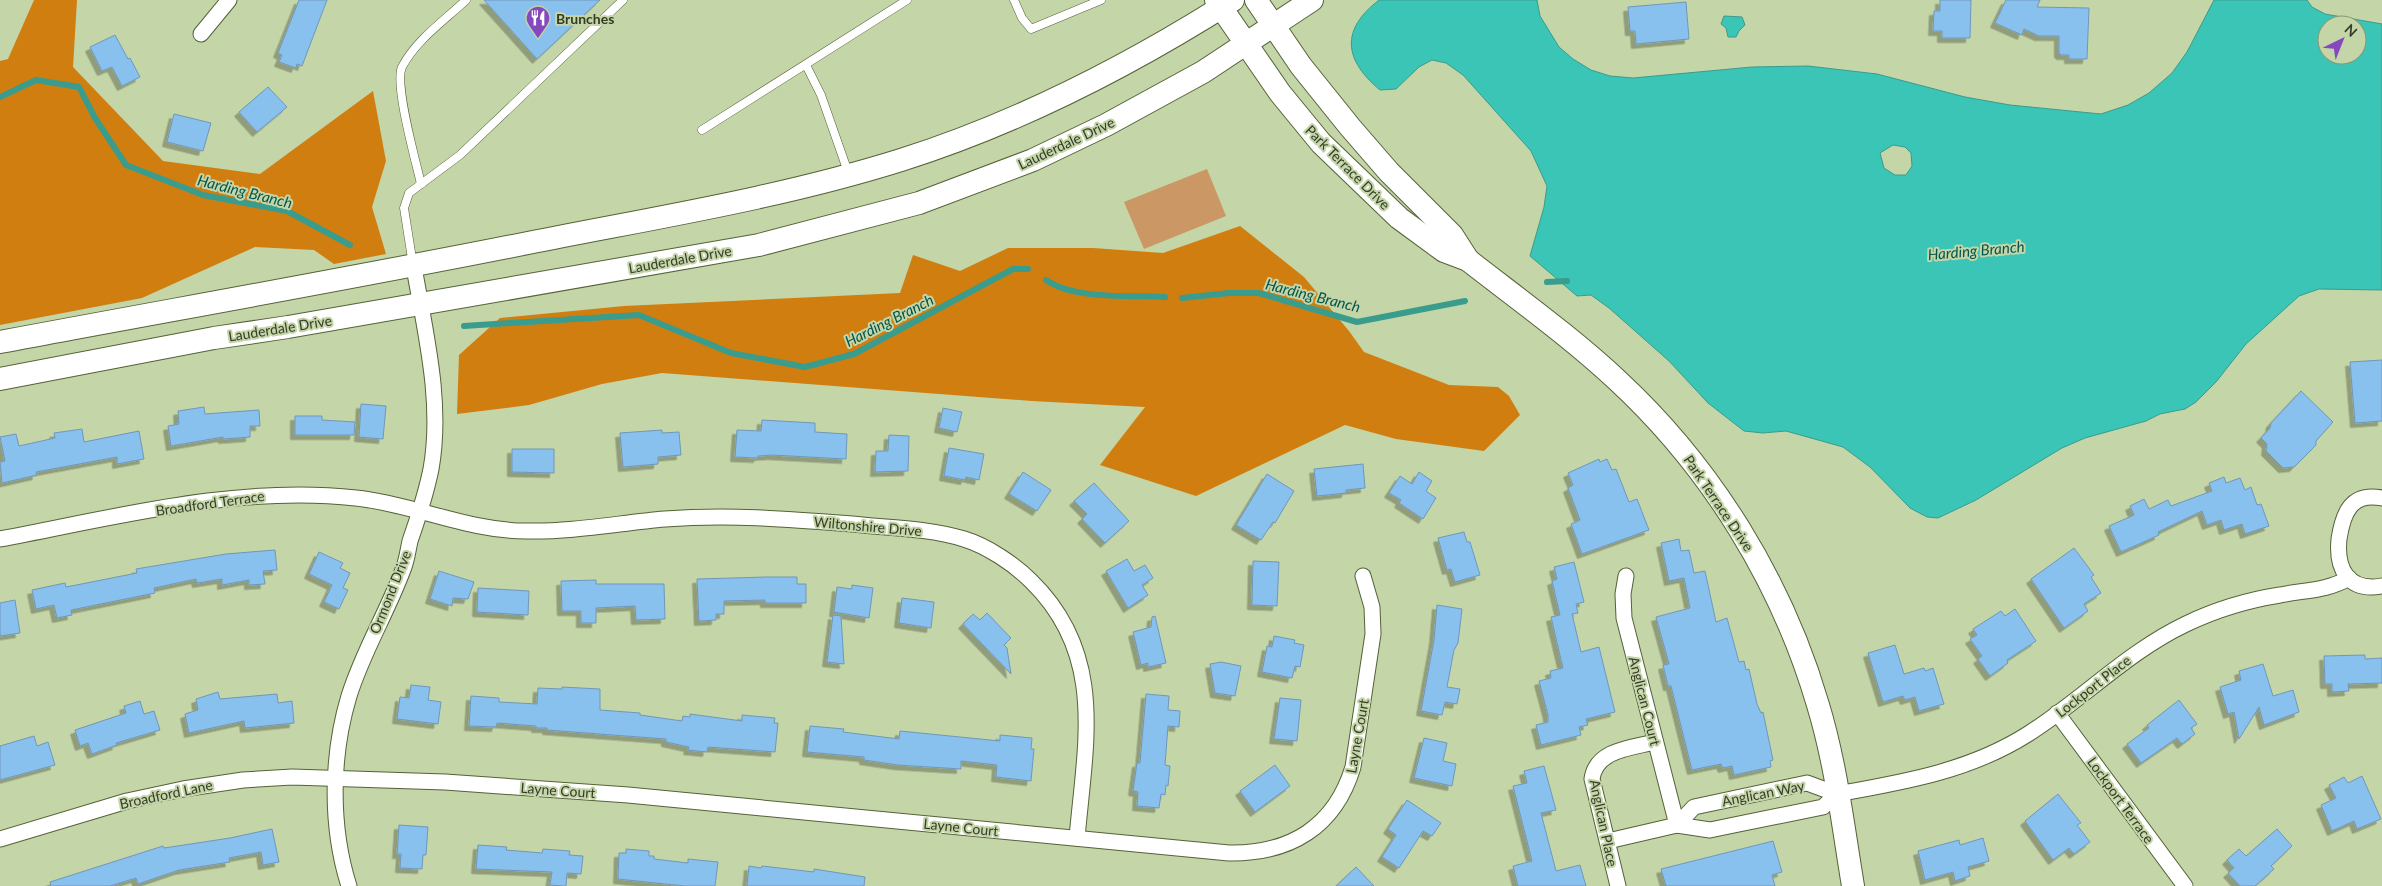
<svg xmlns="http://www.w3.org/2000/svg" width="2382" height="886" font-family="Lato,sans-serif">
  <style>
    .green { fill: #cb9765 }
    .forest { fill: #d17e10 }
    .water { fill: #3bc5b6; stroke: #399c8c; fill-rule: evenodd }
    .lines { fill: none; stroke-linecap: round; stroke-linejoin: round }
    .stream { stroke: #399c8c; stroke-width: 6 }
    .building { fill: #88c0ee; stroke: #7097b8; filter: url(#shadow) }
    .lane-casing { stroke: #546238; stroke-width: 9 }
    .street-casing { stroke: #546238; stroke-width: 17 }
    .secondary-casing { stroke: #546238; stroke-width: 24 }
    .lane { stroke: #fff; stroke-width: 8 }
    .street { stroke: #fff; stroke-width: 15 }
    .secondary { stroke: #fff; stroke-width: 22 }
    .labels { text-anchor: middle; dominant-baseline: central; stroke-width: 4; stroke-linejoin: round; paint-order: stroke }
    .poi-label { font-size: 14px; font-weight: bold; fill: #353c29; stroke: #c4d5a7; text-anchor: start }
    .street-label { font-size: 14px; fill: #353c29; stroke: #c4d5a7 }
    .water-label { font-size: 15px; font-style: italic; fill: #02554d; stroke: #c4d5a7 }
  </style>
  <defs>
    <filter id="shadow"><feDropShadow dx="-4.5" dy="4.5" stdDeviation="0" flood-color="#0004"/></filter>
  </defs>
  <rect width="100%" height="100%" fill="#c4d5a7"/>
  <path class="green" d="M1207,169l19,47 -82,33 -20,-47z"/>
  <g class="forest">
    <path d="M34,0h43l-4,67 90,94 97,13 113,-83 13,70 -14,46 14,47 -52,10 -20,-14 -59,-3 -113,51 -142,27v-264l8,-2z"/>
    <path d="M1240,226l64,51 45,54 15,21 85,33 49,2 11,9 11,19 -36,36 -88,-12 -51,-14 -149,71 -96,-31 45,-58 -113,-6 -370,-28 -60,11 -73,21 -72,9 2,-59 41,-37 124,-12 276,-13 13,-38 47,16 48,-23h85l70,5z"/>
  </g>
  <g class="water">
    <path d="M1379,0h158l3,16 19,31 14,12 18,11 19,6 23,2 119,-11 56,-1 69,8 88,23 45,8 91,9 27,-9 21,-12 23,-20 15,-21 27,-52h93l5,7 13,7 57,10v266l-63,-1 -20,7 -53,48 -30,38 -20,20 -11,7 -25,5 -14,7 -61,17 -23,10 -86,52 -38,18 -11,-1 -17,-9 -40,-41 -27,-20 -57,-16 -23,2 -19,-2 -36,-28 -39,-42 -60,-53 -18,-13 -14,1 -47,-40 14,-49 3,-21 -16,-35 -68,-76 -17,-12 -14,-3 -13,7 -23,22 -16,1c-36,-30 -40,-60 -1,-90zM2327,25h30v30h-30zM1893,145l12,2 6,6 1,13 -6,9h-11l-11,-7 -4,-15z"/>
    <path d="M1724,16l18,1 3,8 -6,6 -3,6h-8l-2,-9 -5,-4z"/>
  </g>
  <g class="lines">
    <g class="stream">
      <path d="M0,97l36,-17 43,7 16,31 31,47 77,30 84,16 63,34"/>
      <path d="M1046,280c29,20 84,15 119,17"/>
      <path d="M1547,282l20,-1"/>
      <path d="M1182,298l47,-5h30l98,29 108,-21"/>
      <path d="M464,326l175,-11 92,38 74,14 49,-13 159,-85h15"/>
    </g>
  </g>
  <g class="building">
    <path d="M299,0h28l-25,66 -5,-2 -1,4 -17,-6 3,-7 -4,-2z"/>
    <path d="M484,0h116l-63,59z"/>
    <path d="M1940,0h31l-1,38h-28v-7h-9l1,-20h6z"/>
    <path d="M2006,0h34l-3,7 52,1 -2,51h-18v-4h-8l-2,-2v-17h-20l-15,-7 -2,6 -27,-12z"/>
    <path d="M1686,2l3,37 -53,5 -1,-13h-5l-2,-24z"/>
    <path d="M115,35l13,24 2,-1 10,19 -18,9 -10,-19 -10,4 -12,-24z"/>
    <path d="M268,87l19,20 -30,25 -18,-20z"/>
    <path d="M174,114l37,9 -8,28 -36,-9z"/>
    <path d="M2382,360v61l-27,2 -5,-61z"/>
    <path d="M2301,391l32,31 -17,19v4l-22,22 -11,1 -17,-17 1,-7 -6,-6 9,-10 1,-5z"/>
    <path d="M361,404l25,2 -3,33 -24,-2z"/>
    <path d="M204,407l1,7 54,-4 1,16h-10v11l-27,2v-2l-52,9 -3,-20 11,-2 -1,-13z"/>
    <path d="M943,408l19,4 -5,20 -18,-4z"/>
    <path d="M295,416h27v4l33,2 -1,13h-59z"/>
    <path d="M762,420l53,3v9l32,2 -1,25 -74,-4 -14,1v2l-23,-1 2,-27 24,1z"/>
    <path d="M82,429l2,13 55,-11 5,28 -27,5v-7l-81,15 1,3 -35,8 -2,-21 5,-1 -5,-24 16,-3 3,12 36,-8 -1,-5z"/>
    <path d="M662,430v3l17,-1 2,23 -23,2v7l-35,3 -3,-34z"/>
    <path d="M889,435l20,1 -1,35 -33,1 1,-21h12z"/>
    <path d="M949,448l35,6 -5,26 -13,-3 -1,3 -21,-4z"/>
    <path d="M512,449h42v24l-42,-1z"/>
    <path d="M1599,459l1,3 7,-3 5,11 4,-1 13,33 8,-3 12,31 -67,24 -11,-30 9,-4 -12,-32 5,-3 -5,-12z"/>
    <path d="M1363,464l2,24 -19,2v3l-29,3 -3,-27z"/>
    <path d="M1023,472l28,18 -14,21 -28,-17z"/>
    <path d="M1419,472l13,9 -6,10 10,7 -13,21 -24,-16 2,-3 -12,-7 11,-17 12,8z"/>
    <path d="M1267,474l27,17 -19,32 -2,-1 -12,18 -25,-15z"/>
    <path d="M2224,477l2,6 14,-5 5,12 6,-3 6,18 4,-1 8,22 -24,8 -3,-10 -18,6 -3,-10 -14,5 -5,-14 -44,21 1,3 -38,17 -12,-26 25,-11 -4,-9 14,-7 5,10 19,-9 3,6 41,-15 -3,-8z"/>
    <path d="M1094,483l35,38 -24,22 -23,-24 5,-5 -13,-13z"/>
    <path d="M1464,532l3,10h3l10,33 -25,7 -4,-13 -4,1 -9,-32z"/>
    <path d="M1679,539l2,12 8,-1 5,23 11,-2 11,51 11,-4 12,44 5,-1 2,9 3,-1 8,35 4,9 2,-1 10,48 -3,1 1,6 -37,8 -2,-9 -9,2 -2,-4 -29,6 -21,-84h-3l-5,-21 6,-1 -13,-47 34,-9 -6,-30 -15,3 -8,-38z"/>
    <path d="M2074,548l20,27 -3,2 10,16 -17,11 4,7 -24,17 -33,-49z"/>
    <path d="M275,550l2,20 -14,1 2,13 -16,1v-5l-27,5v-6l-25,4 -1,-4 -42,9 1,5 -84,17 1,5 -15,3 -3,-13 -18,4 -4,-19 33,-7 1,4 71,-14 -1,-4 90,-15z"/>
    <path d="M319,552l24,11 -3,5 10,5 -7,15 5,2 -9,19 -15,-7 8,-17 -23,-11z"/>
    <path d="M1127,559l7,12 11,-6 8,13 -11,7 6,10 -20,13 -22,-37z"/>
    <path d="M1253,561l26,1 -2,44 -25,-1z"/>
    <path d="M1574,562l10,40 -8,2 2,9 -6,1 9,38 18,-5 16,65 -29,7 2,6 -9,2 2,8 -40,10 -5,-20 12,-3v-7l-9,-34 12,-3 -1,-7 13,-3 -12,-51 9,-2 -8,-34 5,-2 -3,-12z"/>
    <path d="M439,571l35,11 -6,17 -15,-1 -1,8 -22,-7z"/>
    <path d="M766,577h31v7h9v19h-41v-3l-41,1v13h-8v6l-17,1 -2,-42z"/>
    <path d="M596,580v4h68l1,35 -29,1 -1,-14 -39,2v15h-15v-12h-19l-1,-30z"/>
    <path d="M852,585l21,3 -4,30 -35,-6 3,-25 15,2z"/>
    <path d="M478,588l51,3 -1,24 -51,-3z"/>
    <path d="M902,598l32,4 -3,26 -32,-5z"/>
    <path d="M15,600l5,33 -20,3v-33z"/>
    <path d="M1437,605l25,4 -4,34 -4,7 -7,37 13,2 -3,15 -12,-2 -3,13 -21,-4 13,-71z"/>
    <path d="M2015,609l21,32 -29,19 1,3 -18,13 -12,-17 4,-3 -12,-17 7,-4 -4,-6 28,-18 4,5z"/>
    <path d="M987,613l24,25 -7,7 3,3 4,26 -48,-50 10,-10 7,6z"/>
    <path d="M833,615l8,1 3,48 -17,-2z"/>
    <path d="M1155,616l11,47 -18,4v-4l-7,2 -8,-33 18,-5 1,-10z"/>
    <path d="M1274,636l21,4 -1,3 10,2 -4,22 -5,-1 -3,12 -30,-6 5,-26 5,1z"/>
    <path d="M1895,645l9,29 20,-6 1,3 8,-3 11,36 -25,7 -4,-14 -10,3 -2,-4 -20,6 -15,-49z"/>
    <path d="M2365,655v4l17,-1v25l-34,1 1,7 -17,1v-8h-7l-1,-28z"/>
    <path d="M1221,662l20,4 -6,30 -20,-3 -5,-29z"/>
    <path d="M2263,664l10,32 20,-6 6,22 -35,13 -5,-18 -20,32 -5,-27 -6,2 -8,-27 21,-7 -2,-9z"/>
    <path d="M411,685l19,2 -2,13 13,2 -3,22 -41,-5 3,-22 9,1z"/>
    <path d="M562,687l38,2v21l40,3v2l42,6 1,-5 7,1v-3l52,7v-6l33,3 -1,5h4l-3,29 -67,-5 -1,5 -19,-2 1,-3 -23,-5v-3l-119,-9v-2h-11v-2l-39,-3 -1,4 -27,-1 2,-30 28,2v4l38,2 1,-16 24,1z"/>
    <path d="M218,692l2,7 57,-5 1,9 14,-2 2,22 -49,5 -1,-7 -55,12 -4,-19 13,-4 -2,-11z"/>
    <path d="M1146,694l23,2 -1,14 12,1 -1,16 -11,-1 -3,39 5,1 -2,20 -2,-1 -1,10 -4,-1 -2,14 -22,-2 1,-14 -5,-1 4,-28h3z"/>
    <path d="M1280,698l21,2 -4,41 -23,-2z"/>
    <path d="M2179,700l18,24 -6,4 4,6 -13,10 -5,-6 -36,25 -14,-19 22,-16 -2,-3z"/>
    <path d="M140,701l4,13 10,-3 6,19 -44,13 1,2 -25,9 -4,-11 -8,3 -5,-16 51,-17 -2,-7z"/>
    <path d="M810,726l34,3 -1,3 56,7 1,-8 100,10v-6l32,3 -1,11h3l-3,32 -35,-4 1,-12 -36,-4v8l-63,-4 -34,-5v-3l-57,-5z"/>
    <path d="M34,736l3,10 11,-4 7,23 -55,15v-34z"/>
    <path d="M1424,738l23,5 -4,18 13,3 -4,22 -38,-8z"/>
    <path d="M1275,765l15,21 -35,26 -15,-21z"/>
    <path d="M1544,766l12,44 -15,3 15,58 24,-6 6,21h-68l-5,-20 19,-5 -19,-75 14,-3 -3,-12z"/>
    <path d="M2362,776l19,43 -24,10 -3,-8 -22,10 -11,-26 15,-7 -7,-13 15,-8 4,6z"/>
    <path d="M2058,794l23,29 -4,2 13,17 -16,12 -5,-6 -16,12 -28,-39z"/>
    <path d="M1407,800l34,23 -9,13 -9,-5 -24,37 -17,-11 14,-22 -8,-6z"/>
    <path d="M399,825l29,2 -2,28h-3l-1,14 -22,-1 1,-14h-4z"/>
    <path d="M272,829l7,33 -16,3 -2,-13 -32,6 1,4 -51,8 -41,14 -2,-6 -26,8h-59l-1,-4 113,-36 1,2 66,-10z"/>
    <path d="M2277,829l15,17 -21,20 3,3 -19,17h-15l-12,-13 6,-5 -7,-8 12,-11 7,7z"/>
    <path d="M1983,838l6,23 -21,6 2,9 -15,5 -2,-9 -28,8 -7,-29 41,-11 1,5z"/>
    <path d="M1773,841l9,31 -10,3 3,11h-109l-5,-17z"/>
    <path d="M478,845l29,2 -1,3 36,3 1,-4 27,2 -1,4 14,1 -2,18 -14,-1 -1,13h-3l-13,-1 2,-13 -76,-3z"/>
    <path d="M626,849l23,2v5h5v3l34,4v-4l30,3 -3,24h-30l-67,-7 1,-26h7z"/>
    <path d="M749,866l12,2 1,-2 52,6v-3l51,8 -1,9h-117z"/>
    <path d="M1356,867l18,19h-38z"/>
  </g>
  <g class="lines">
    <defs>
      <g id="lane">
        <path d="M1014,0l8,18 9,11 70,-29"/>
        <path d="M806,65l15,30 27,77"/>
        <path d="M702,130l205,-130"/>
        <path d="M421,184c-5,-22 -27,-100 -19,-117 14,-27 43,-47 64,-67"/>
        <path d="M413,265l-9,-57 5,-15 51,-38 163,-155"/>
      </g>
      <g id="street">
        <path d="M201,34l28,-34"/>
        <path d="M2382,498c-31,-6 -39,15 -43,41 -3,30 9,53 43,47"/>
        <path d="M0,539c117,-22 236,-54 356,-41 57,6 112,33 170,33 47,1 93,-8 139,-12 63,-5 124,0 187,5 37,4 76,4 112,15 23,7 50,25 67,42 76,74 54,163 46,257"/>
        <path d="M1626,576l-3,18 1,24 53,207"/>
        <path d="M2057,713l128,173"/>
        <path d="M1837,794c67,-12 133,-23 191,-60 54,-34 99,-82 158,-110 29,-14 62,-24 94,-29 24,-5 47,-4 69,-17"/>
        <path d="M1677,825l17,-18 113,-24 30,11"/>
        <path d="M0,839l127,-38 56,-12 60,-9 49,-3 153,5 183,13 601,58c61,1 106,-26 124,-86l20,-133 -1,-27 -9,-31"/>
        <path d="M1608,841l69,-16 33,5 24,-5 89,-18 14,-13"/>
        <path d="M349,886c-19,-60 -18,-130 0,-190 14,-45 39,-85 55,-129 3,-8 4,-17 6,-26 8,-23 16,-47 21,-72 12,-67 -6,-137 -17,-202"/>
        <path d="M1618,886l-26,-107c4,-29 38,-31 63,-37"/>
      </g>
      <g id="secondary">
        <path d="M1216,0l64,93 41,50 78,75 45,33 24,9c50,39 103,77 149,120 95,88 165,202 201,325 18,59 25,121 35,181"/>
        <path d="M1256,0l45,66 49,61 39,45 63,63 16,25"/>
        <path d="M0,342c176,-33 353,-64 528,-99 125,-25 252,-45 373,-83 117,-37 228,-94 332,-160"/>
        <path d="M0,379l214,-41 74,-11 471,-82 160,-42 114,-43 73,-35 97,-53 109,-72"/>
      </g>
    </defs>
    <use href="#lane" class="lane-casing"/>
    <use href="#street" class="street-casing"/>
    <use href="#secondary" class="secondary-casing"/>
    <use href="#lane" class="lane"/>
    <use href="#street" class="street"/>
    <use href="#secondary" class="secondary"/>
  </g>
  <defs>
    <symbol id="restaurant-pin" viewBox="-11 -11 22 30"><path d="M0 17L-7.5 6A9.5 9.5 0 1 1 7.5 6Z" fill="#8548be" stroke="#c4d5a7"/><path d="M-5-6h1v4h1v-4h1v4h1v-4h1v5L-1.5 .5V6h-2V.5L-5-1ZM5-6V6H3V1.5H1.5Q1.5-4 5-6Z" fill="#fff"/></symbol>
  </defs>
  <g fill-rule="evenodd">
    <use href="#restaurant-pin" x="524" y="4" width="28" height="38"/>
  </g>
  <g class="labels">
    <g class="poi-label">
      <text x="556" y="18">Brunches</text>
    </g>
    <g class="street-label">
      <text transform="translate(1066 143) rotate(-25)">Lauderdale Drive</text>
      <text transform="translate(1348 167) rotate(45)">Park Terrace Drive</text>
      <text transform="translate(680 259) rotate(-10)">Lauderdale Drive</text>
      <text transform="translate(280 328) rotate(-9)">Lauderdale Drive</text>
      <text transform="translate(210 503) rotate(-8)">Broadford Terrace</text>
      <text transform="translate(1719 503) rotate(56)">Park Terrace Drive</text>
      <text transform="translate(868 526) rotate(5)">Wiltonshire Drive</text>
      <text transform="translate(390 592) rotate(-68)">Ormond Drive</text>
      <text transform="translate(2093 686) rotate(-38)">Lockport Place</text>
      <text transform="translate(1645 701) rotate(76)">Anglican Court</text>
      <text transform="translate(1357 736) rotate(-80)">Layne Court</text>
      <text transform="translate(558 790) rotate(4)">Layne Court</text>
      <text transform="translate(1763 793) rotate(-11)">Anglican Way</text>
      <text transform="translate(166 794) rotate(-12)">Broadford Lane</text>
      <text transform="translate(2121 800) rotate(54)">Lockport Terrace</text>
      <text transform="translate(1604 823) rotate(78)">Anglican Place</text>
      <text transform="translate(961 827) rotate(6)">Layne Court</text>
    </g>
    <g class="water-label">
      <text transform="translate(245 191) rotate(14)">Harding Branch</text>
      <text transform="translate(1976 250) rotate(-5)">Harding Branch</text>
      <text transform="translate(1313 295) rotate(14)">Harding Branch</text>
      <text transform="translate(889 320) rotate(-27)">Harding Branch</text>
    </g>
  </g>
  <g transform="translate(2342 40) rotate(43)"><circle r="24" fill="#c4d5a7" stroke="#8b9875"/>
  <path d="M0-4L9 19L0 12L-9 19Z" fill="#8548be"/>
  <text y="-8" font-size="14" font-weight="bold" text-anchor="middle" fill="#353c29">N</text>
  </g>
</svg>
